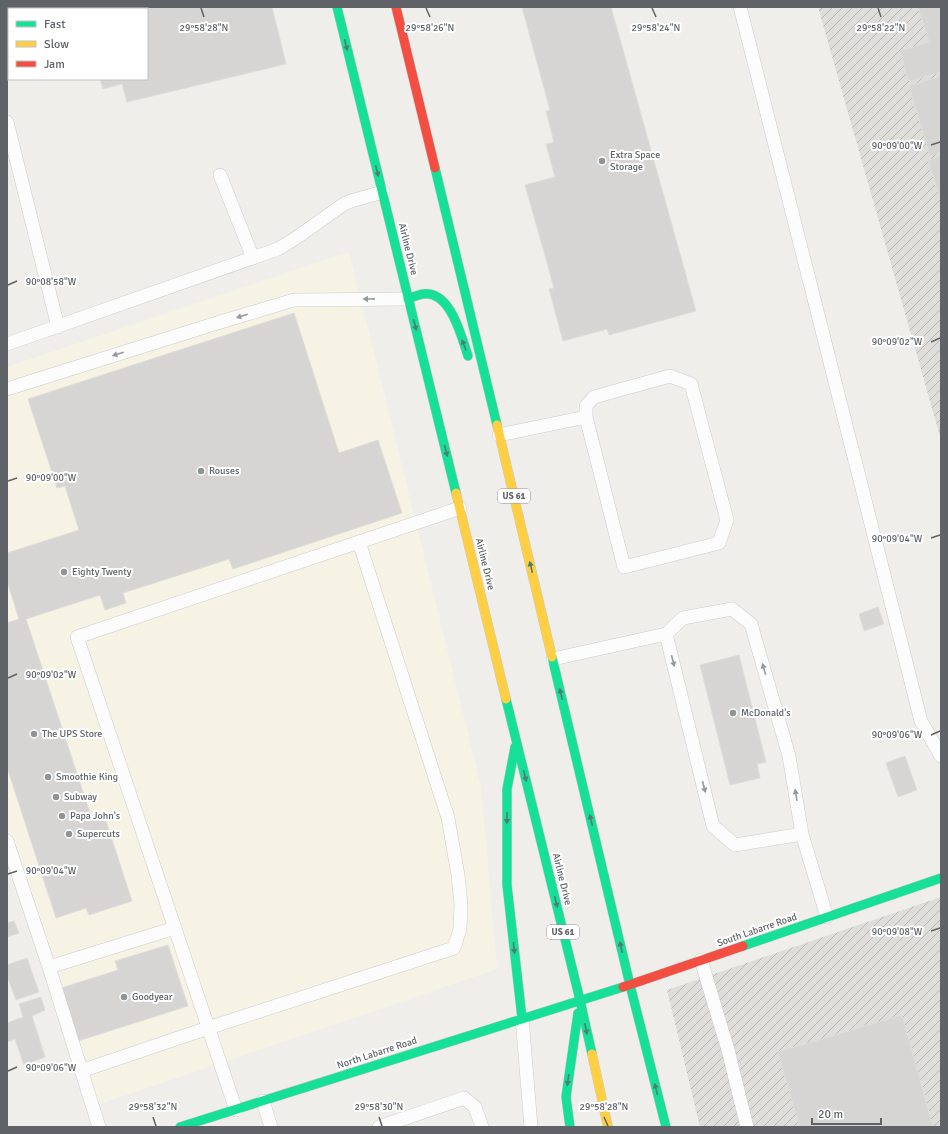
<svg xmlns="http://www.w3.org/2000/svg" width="948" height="1134" font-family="Signika,sans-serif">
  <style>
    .commercial { fill: #f7f3e4 }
    .industrial { fill: url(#industrial-furrows) }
    .building { fill: #d6d5d3; stroke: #deddd9 }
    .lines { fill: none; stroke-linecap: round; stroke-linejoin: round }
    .lane-casing { stroke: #cbcccc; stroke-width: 14 }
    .fast-casing { stroke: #cacacb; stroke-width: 10 }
    .slow-casing { stroke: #cacacb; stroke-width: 10 }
    .jam-casing { stroke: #cacacb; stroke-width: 10 }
    .lane { stroke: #fdfcfc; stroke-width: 13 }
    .fast { stroke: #16e098; stroke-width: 9 }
    .slow { stroke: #ffcf43; stroke-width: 9 }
    .jam { stroke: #f24e42; stroke-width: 9 }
    .oneway { fill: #507c72 }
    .oneway2 { fill: #96999c }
    .ticks { fill: none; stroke: #5f6368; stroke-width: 1.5 }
    .poi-dot { fill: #919496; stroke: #fff; stroke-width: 1.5 }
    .labels { text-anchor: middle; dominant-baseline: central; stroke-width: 4; stroke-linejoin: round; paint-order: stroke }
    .shield { fill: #fff; stroke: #8f9295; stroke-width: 1 }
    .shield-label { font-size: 9px; font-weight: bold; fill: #5f6368 }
    .poi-label { font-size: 10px; fill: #5f6368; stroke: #fff; text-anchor: start }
    .street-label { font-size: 10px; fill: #5f6368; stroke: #fff }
    .ticks-label { font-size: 10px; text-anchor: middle; fill: #5f6368; stroke: #fff; stroke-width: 4; stroke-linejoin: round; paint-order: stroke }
  </style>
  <defs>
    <pattern id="industrial-furrows" width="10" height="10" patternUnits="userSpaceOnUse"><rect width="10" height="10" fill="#dfddda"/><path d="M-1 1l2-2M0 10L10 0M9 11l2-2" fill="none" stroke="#b8b7b5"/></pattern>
  </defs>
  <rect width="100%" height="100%" fill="#efeeea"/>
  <path class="commercial" d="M349,252l132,535 16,182 -409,139 -81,-246v-495z"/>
  <g class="industrial">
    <path d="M818,7h123v433z"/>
    <path d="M941,897v230h-241l-33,-137z"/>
  </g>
  <g class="building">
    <path d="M63,7h209l14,57 -159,38 -5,-18 -19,5 -3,-10h47v-70h-83z"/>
    <path d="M522,7h89l85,304 -87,24 -2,-6 -44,12 -14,-52 5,-1 -29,-103 30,-8 -9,-33 8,-2 -8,-31 4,-1z"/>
    <path d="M918,7h23v65l-32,9 -9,-30 29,-9z"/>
    <path d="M941,76v76l-11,4 -21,-70z"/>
    <path d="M941,156v45l-13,-41z"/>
    <path d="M294,313l45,140 39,-13 24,73 -169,56 -4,-10 -106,34 3,10 -21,7 -5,-15 -74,24 65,197 12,-4 29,89 -43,14 -3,-7 -30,10 -49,-151v-144l12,-4 -12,-38v-28l72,-23 -14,-44 -8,2 -29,-89z"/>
    <path d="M878,607l6,17 -20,7 -5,-17z"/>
    <path d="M739,655l27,107 -9,2 3,14 -30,7 -30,-120z"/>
    <path d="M905,756l12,34 -19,7 -12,-34z"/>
    <path d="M14,921l5,12 -12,4v-14z"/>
    <path d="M168,945l20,61 -110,35 -17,-53 57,-18 -3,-9z"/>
    <path d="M27,958l12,34 -23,8 -9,-24v-11z"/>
    <path d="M41,997l4,13 -13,6 13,41 -21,8 -9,-26 -8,3v-19l16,-6 -4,-13z"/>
    <path d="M902,1015l31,112h-133l-22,-75z"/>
  </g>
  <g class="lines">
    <defs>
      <g id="lane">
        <path d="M740,7l181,714 20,35"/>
        <path d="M7,122l51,205"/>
        <path d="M220,175l33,83"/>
        <path d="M7,344l271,-95 18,-11 48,-34 7,-3 32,-9"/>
        <path d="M7,389l210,-66 77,-23 114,-1"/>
        <path d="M499,435l87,-18v-11l8,-9 76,-21 21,8 36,136 -8,23 -95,24 -38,-150"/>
        <path d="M553,659l113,-25"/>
        <path d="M802,834l-67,11 -22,-19 -47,-192 17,-16 49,-9 19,15 38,132 13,78 25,83"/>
        <path d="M7,841l42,126 50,160"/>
        <path d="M701,960l27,90 19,77"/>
        <path d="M49,967l126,-39"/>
        <path d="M522,1018l9,109"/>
        <path d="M81,1071l127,-43 246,-80 6,-19 1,-24 -3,-30 -10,-57 -89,-276"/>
        <path d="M263,1101l8,26"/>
        <path d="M236,1110l-159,-473 383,-129"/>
        <path d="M379,1127l85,-29 11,9 7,20"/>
      </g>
      <g id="fast">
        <path d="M337,7l119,486"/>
        <path d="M435,168l62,257"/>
        <path d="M408,299c7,-3 14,-6 21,-5 23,3 33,44 39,62"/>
        <path d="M552,657l78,328 36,142"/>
        <path d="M506,699l74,301 12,54"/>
        <path d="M515,747l-8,42v96l15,133"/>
        <path d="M743,946l198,-68"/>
        <path d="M180,1127l443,-140"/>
        <path d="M570,1127l-4,-30 12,-84"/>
      </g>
      <g id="slow">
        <path d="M497,425l55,232"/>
        <path d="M456,493l50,206"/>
        <path d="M592,1054l16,73"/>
      </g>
      <g id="jam">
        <path d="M396,7l39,161"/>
        <path d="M623,987l120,-41"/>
      </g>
    </defs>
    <use href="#lane" class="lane-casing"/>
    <use href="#fast" class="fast-casing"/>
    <use href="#slow" class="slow-casing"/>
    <use href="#jam" class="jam-casing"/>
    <use href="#lane" class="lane"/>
    <use href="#fast" class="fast"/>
    <use href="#slow" class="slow"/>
    <use href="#jam" class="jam"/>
  </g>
  <defs><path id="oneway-solid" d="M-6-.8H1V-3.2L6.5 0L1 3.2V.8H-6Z"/></defs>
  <g class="oneway">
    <use href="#oneway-solid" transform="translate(346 45) rotate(76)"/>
    <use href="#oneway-solid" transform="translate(377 171) rotate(76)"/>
    <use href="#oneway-solid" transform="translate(415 325) rotate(76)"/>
    <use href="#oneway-solid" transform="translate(464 345) rotate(-110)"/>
    <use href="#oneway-solid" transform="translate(446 451) rotate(76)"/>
    <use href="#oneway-solid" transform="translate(531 567) rotate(-103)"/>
    <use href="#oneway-solid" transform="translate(561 694) rotate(-103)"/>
    <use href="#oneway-solid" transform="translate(525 776) rotate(76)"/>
    <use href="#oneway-solid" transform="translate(507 818) rotate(90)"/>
    <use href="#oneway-solid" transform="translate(591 820) rotate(-103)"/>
    <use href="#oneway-solid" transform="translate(556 902) rotate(76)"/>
    <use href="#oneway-solid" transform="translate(621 947) rotate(-103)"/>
    <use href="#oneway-solid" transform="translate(514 948) rotate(84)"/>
    <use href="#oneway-solid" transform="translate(586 1029) rotate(78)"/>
    <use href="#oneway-solid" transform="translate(568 1080) rotate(98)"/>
    <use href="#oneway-solid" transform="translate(656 1089) rotate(-104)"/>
  </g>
  <g class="oneway2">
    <use href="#oneway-solid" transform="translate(369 299) rotate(179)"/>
    <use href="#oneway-solid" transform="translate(242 316) rotate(163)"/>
    <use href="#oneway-solid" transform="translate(118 354) rotate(162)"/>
    <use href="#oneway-solid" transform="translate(673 661) rotate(76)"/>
    <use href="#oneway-solid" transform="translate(764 669) rotate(-106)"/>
    <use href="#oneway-solid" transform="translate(704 787) rotate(76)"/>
    <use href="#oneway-solid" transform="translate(796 795) rotate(-100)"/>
  </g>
  <path class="ticks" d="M201,8l3,9M426,8l4,9M652,8l4,9M878,8l3,9M931,145l9,-3M8,285l9,-4M931,342l9,-4M8,481l9,-3M931,538l9,-3M8,678l9,-4M931,735l9,-4M8,874l9,-3M931,931l9,-3M8,1071l9,-4M153,1117l3,9M379,1117l3,9M604,1117l4,9"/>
  <g class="poi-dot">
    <circle cx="602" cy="161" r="4"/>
    <circle cx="201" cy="471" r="4"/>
    <circle cx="64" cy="572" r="4"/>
    <circle cx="733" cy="713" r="4"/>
    <circle cx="34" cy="734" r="4"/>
    <circle cx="48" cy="777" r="4"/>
    <circle cx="56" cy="797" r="4"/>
    <circle cx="62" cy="816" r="4"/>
    <circle cx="69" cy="834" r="4"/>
    <circle cx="124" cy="997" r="4"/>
  </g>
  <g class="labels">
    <g class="shield">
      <rect x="498" y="489" width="32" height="14" rx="3"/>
      <rect x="547" y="925" width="32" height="14" rx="3"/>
    </g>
    <g class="shield-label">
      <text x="514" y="496">US 61</text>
      <text x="563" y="932">US 61</text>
    </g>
    <g class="poi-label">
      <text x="610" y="155">Extra Space<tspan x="610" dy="12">Storage</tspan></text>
      <text x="209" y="471">Rouses</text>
      <text x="72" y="572">Eighty Twenty</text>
      <text x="741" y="713">McDonald's</text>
      <text x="42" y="734">The UPS Store</text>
      <text x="56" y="777">Smoothie King</text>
      <text x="64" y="797">Subway</text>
      <text x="70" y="816">Papa John's</text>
      <text x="77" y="834">Supercuts</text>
      <text x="132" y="997">Goodyear</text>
    </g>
    <g class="street-label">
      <text transform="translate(408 249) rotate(76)">Airline Drive</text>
      <text transform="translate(485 564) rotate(76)">Airline Drive</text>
      <text transform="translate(562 879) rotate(76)">Airline Drive</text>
      <text transform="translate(757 930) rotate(-19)">South Labarre Road</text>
      <text transform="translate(377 1053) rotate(-18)">North Labarre Road</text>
    </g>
  </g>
  <g class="ticks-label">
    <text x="204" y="31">29°58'28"N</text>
    <text x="430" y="31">29°58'26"N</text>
    <text x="656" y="31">29°58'24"N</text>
    <text x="881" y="31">29°58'22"N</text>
    <text x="897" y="149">90°09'00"W</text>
    <text x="51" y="285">90°08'58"W</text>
    <text x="897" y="345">90°09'02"W</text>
    <text x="51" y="481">90°09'00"W</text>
    <text x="897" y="542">90°09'04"W</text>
    <text x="51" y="678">90°09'02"W</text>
    <text x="897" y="738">90°09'06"W</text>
    <text x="51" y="874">90°09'04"W</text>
    <text x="897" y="935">90°09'08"W</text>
    <text x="51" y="1071">90°09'06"W</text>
    <text x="153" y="1110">29°58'32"N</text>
    <text x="379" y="1110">29°58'30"N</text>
    <text x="604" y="1110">29°58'28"N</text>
  </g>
  <rect width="948" height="1134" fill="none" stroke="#5f6368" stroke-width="16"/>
  <rect x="8" y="8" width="140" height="72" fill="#ffffff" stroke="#bfc1c3"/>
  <rect x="16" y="21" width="20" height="6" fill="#16e098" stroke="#bfc1c3"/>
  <text x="44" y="28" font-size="12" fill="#5f6368">Fast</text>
  <rect x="16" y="41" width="20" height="6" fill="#ffcf43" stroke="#bfc1c3"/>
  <text x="44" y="48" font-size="12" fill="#5f6368">Slow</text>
  <rect x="16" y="61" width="20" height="6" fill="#f24e42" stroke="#bfc1c3"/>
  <text x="44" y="68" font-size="12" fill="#5f6368">Jam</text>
  <path d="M812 1118v6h69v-6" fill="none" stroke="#5f6368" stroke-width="2"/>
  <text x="818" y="1118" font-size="12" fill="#5f6368" stroke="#ffffff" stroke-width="3" paint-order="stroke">20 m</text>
</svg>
